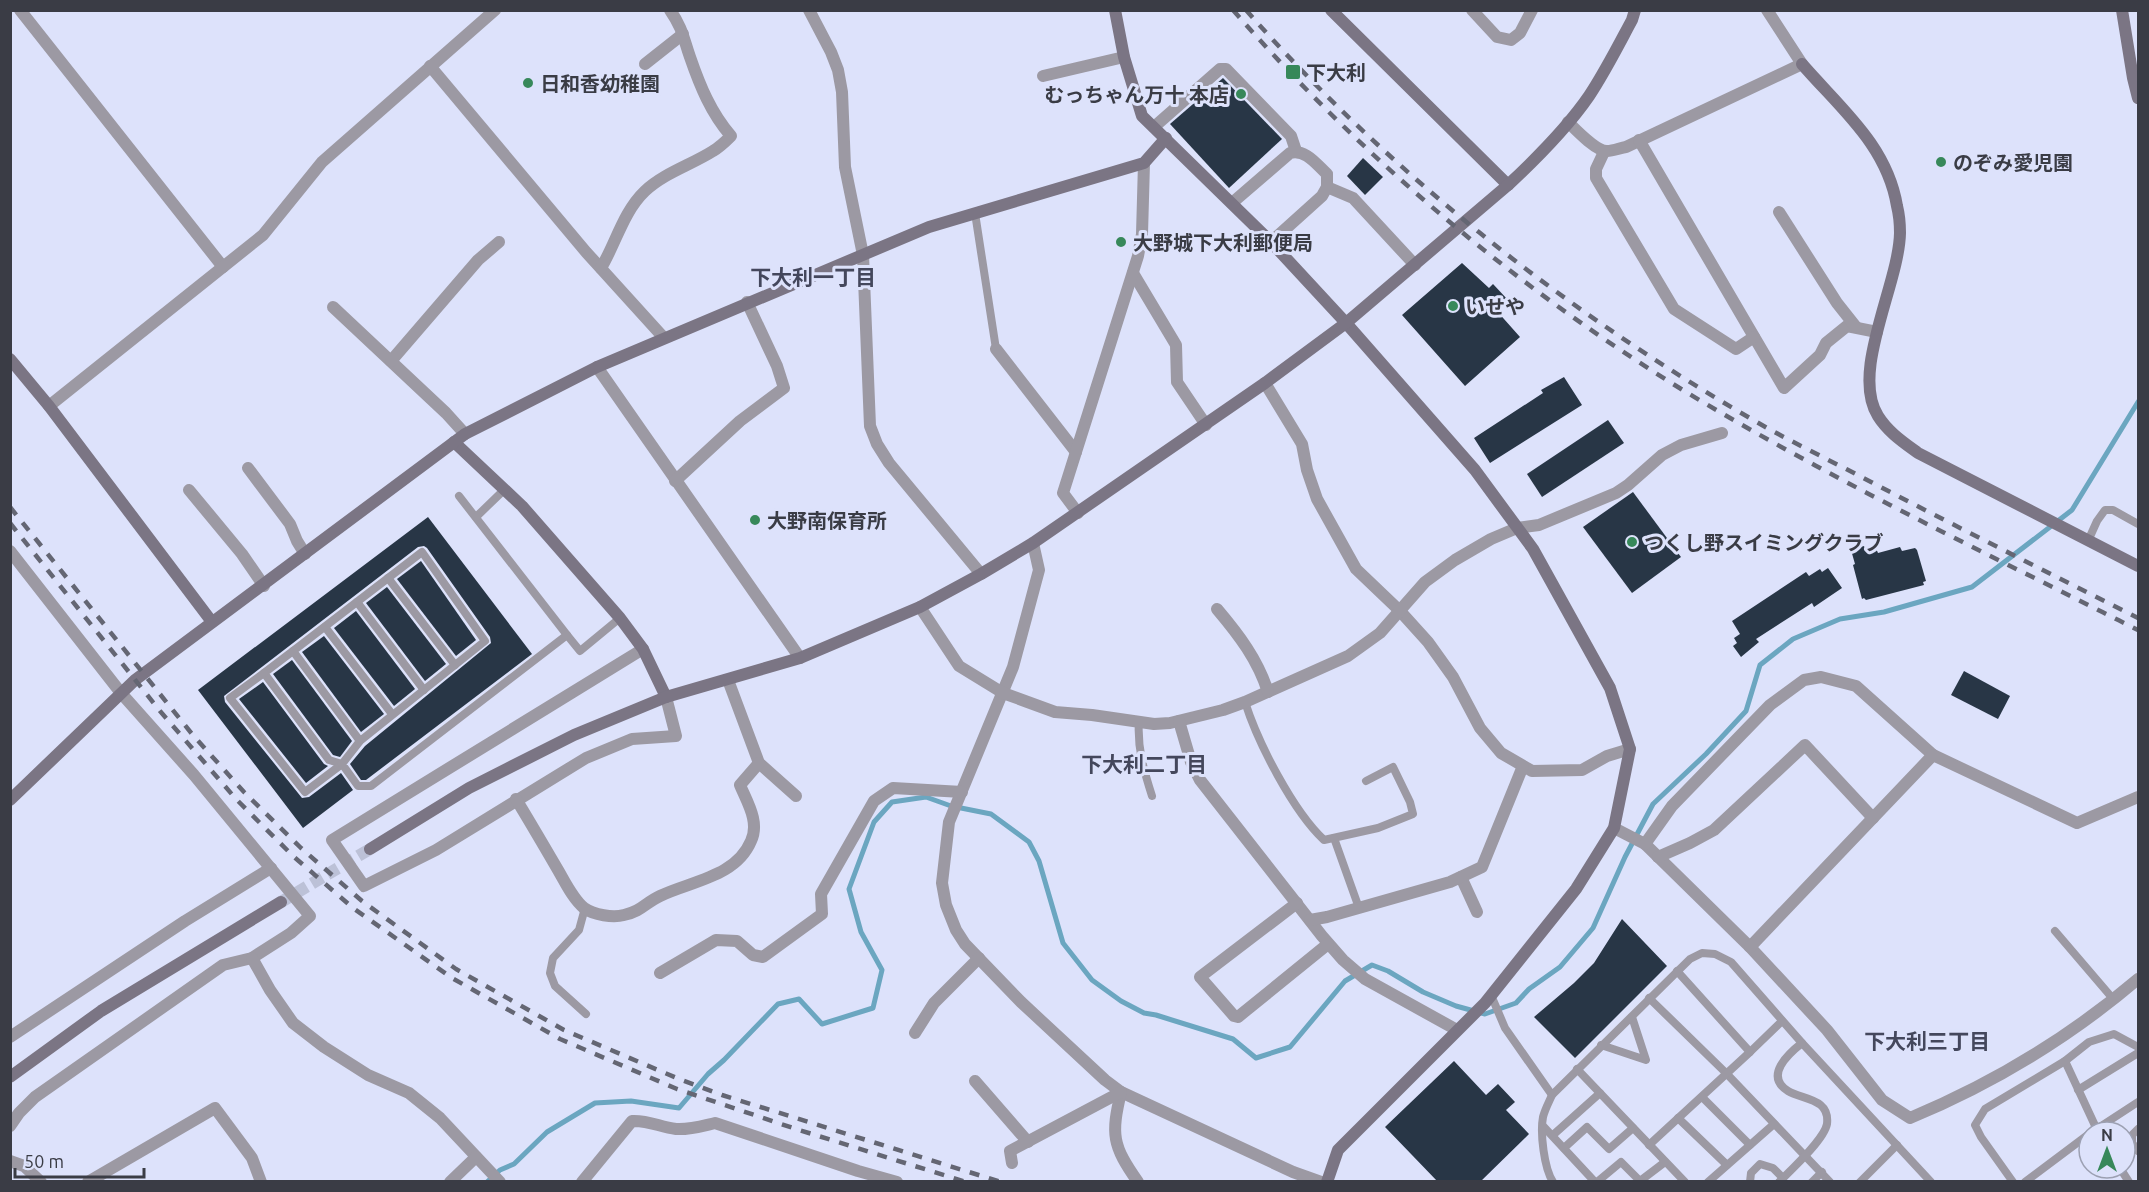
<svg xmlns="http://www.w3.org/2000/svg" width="2149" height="1192" font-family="Ubuntu,'Noto Sans JP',sans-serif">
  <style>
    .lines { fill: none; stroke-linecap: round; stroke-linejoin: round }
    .stream { stroke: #6ba6c0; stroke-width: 5 }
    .building { fill: #283646 }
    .secondary-tunnel { stroke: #bcc1d7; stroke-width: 12; stroke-dasharray: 12 6; stroke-linecap: butt }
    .lane { stroke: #9c99a3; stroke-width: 8 }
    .street { stroke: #9c99a3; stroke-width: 12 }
    .secondary { stroke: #7b7584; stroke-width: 12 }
    .rail { stroke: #646673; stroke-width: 4.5; stroke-dasharray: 10 10; stroke-linecap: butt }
    .poi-dot { fill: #37885a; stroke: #dde2fb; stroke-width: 2 }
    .labels { text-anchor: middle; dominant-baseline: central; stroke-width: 6; stroke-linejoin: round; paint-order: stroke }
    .poi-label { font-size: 20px; font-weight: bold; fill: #3a3c45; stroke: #dde2fb; text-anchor: start }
    .neighbourhood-label { font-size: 21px; font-weight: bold; fill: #44475c; stroke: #dde2fb }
  </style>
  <rect width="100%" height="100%" fill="#dde2fb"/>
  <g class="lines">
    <path class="stream" d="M487,1182l13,-12 14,-6 33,-32 48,-29 36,-2 48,7 29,-34 16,-14 54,-56 21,-5 23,25 51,-16 9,-38 -21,-38 -12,-43 25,-67 18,-20 34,-5 25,9 40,8 38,28 10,19 24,82 29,37 29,21 23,12 12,2 77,24 23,19 34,-11 55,-66 27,-16 16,6 35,21 33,14 29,8 31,-11 13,-14 31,-22 33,-39 32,-71 28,-53 53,-50 40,-43 14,-46 33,-26 47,-20 44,-7 88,-25 100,-77 66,-108"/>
  </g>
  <g class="building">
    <path d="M1223,78l59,61 -53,49 -59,-64z"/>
    <path d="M1363,158l20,19 -18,18 -18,-19z"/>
    <path d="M1462,263l27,25 4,-4 15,16 -12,10 24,27 -55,49 -63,-71z"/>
    <path d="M1564,377l18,28 -92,58 -16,-25 69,-45 -2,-3z"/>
    <path d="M1608,420l16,23 -82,54 -15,-23z"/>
    <path d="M1633,492l48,65 -49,36 -49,-66z"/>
    <path d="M428,517l104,137 -166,126h-5l-11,-16 15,-18 126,-103 -1,-6 -63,-89 -3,-2 -6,1 -194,149 1,6 77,96 7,-1 32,-24 12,17 -50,38 -105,-138z"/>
    <path d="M1864,546l1,3 10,-3 3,7 22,-6 2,4 13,-3 2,2 9,31 -3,1 1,3 -58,15 -2,-2 -2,1 -9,-34 2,-1 -4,-14z"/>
    <path d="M421,561l55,79 -20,16 -59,-77z"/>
    <path d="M1828,568l14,20 -28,19 -2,-4 -56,36 3,3 -18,15 -8,-11 4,-3 -3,-5 6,-4 -8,-13 74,-49 3,4 11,-7 2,3z"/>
    <path d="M387,587l59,77 -21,17 -59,-78z"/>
    <path d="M356,611l59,78 -21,17 -60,-78z"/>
    <path d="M324,636l60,78 -23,18 -59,-80z"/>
    <path d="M292,660l60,81 -12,16 -7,-2 -60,-81z"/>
    <path d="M1964,671l46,25 -12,23 -47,-24z"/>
    <path d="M263,682l61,82 4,2 -22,17 -67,-84z"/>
    <path d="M1622,919l45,47 -92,92 -41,-41 40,-34 20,-20z"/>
    <path d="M1454,1061l32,34 12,-11 17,18 -9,8 23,24 -49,48h-42l-53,-55z"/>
  </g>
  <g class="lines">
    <path class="secondary-tunnel" d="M281,902l89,-53"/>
    <g class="lane">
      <path d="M975,213l21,136"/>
      <path d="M459,496l108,139"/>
      <path d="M476,517l29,-28"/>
      <path d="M2088,541l9,-20 8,-11h8l25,14"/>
      <path d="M388,578l67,87"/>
      <path d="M357,602l67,88"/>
      <path d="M325,627l67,87"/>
      <path d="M293,651l-29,22 65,87 13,4"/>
      <path d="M264,673l-34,25 75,94 37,-28"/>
      <path d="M1245,702c13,41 48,109 79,138l54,-12 35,-14 -3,-12 -17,-35 -27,14"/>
      <path d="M1139,721c-2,27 5,50 13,75"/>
      <path d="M360,741l125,-100 -63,-89 -129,99 67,90 -18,23 16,22h13l196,-151 13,16 40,-33"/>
      <path d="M1334,838l25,70"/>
      <path d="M585,908l-6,22 -26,28 -3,15 5,13 31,28"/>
      <path d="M2055,931l59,69"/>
      <path d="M1677,971l73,81"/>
      <path d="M1491,995l14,33 47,67"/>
      <path d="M1649,998l77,75 104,109"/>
      <path d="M1601,1045l45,15 -14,-43"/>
      <path d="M2065,1061l33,71"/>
      <path d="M1577,1069l108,113"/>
      <path d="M2078,1090l60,-37"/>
      <path d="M1702,1097l48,48"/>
      <path d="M1678,1118l49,47"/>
      <path d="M1543,1126l52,56"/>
      <path d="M2138,1129l-6,6v8l6,8"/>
      <path d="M2092,1132l46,-30"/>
      <path d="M1553,1135l47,-42"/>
      <path d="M1649,1145l101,-93 32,-31"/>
      <path d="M1564,1148l23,-21 22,22 24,-21"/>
      <path d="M2120,1168l9,14"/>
      <path d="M1553,1182c-9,-14 -13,-49 -10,-65 2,-8 6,-15 9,-22l138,-136 12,-6 13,1 16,8 71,81 129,139"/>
      <path d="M1597,1182l24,-20 19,19 25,-19"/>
      <path d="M1708,1182l66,-58"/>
      <path d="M1750,1182l1,-9 9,-9 13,4 10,10"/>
      <path d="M1779,1182c12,-12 45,-42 48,-58 3,-26 -24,-24 -39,-33 -24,-15 0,-37 14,-48"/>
      <path d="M1812,1182l10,-10"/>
      <path d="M1860,1182l37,-37"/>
      <path d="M2013,1182l-32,-45 -6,-12 10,-16 80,-48 24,-19 25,-8 24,13"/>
      <path d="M2025,1182l64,-48"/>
    </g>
    <g class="street">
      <path d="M20,10l203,257"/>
      <path d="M809,10l22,42 7,18 4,22 3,75 18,88 7,171 7,18 12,19 92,111"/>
      <path d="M1472,10l25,27 14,3 9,-7 12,-23"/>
      <path d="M645,64l38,-30"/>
      <path d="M430,66l156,186 78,86"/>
      <path d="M1043,76l81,-19"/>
      <path d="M1568,122c8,8 28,29 39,29 6,0 13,-3 19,-4l176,-83 -35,-54"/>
      <path d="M1154,127l66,-58h6l65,67 5,15"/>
      <path d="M1639,140l145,248 36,-33 6,-12 21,-17 30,6"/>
      <path d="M1604,152l-8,17v9l78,131 62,40 18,-12"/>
      <path d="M1327,187l26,11 62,67"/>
      <path d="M1232,203l58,-50c16,-4 26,11 37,21v13l-5,9 -51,46"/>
      <path d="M1779,212l58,91 19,24"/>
      <path d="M601,268c15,-25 22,-56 44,-77 19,-18 46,-26 68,-40 7,-4 13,-10 18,-15 -20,-23 -31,-50 -41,-79 -7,-20 -7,-28 -20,-47"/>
      <path d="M1133,273l43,72 1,37 29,43"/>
      <path d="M333,307l113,106 19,21"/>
      <path d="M996,349l80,103"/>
      <path d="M391,361l87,-101 21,-18"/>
      <path d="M597,367l203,291"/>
      <path d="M1265,383l37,61 5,26 10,29 39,70 44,42 28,31 25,35 27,51 21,25 31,18 50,-1 25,-14 23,-7"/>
      <path d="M49,406l214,-171 59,-73 173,-152"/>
      <path d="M248,468l42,56 7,17 8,13"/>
      <path d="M675,481l65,-60 44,-33 -7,-22 -30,-64"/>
      <path d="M189,490l53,64 22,32"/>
      <path d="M1078,513l-15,-20 75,-237 4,-22 2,-71"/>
      <path d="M1033,543l6,27 -26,97 -64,155 -7,61 4,22 10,25 9,14 56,58 84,78 16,12 172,80 28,10"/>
      <path d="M10,551l111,142 73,82 116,141 -19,17 -39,25 -29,7 -188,132 -16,16 -9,13"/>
      <path d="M920,607l39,59 44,27 52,19 37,3 62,9 16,-1 53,-13 22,-8 103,-46 32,-23 45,-51 30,-22 36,-21 26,-11 22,-3 77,-32 12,-8 34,-30 19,-10 41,-12"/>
      <path d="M1217,609c22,26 41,51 51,83"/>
      <path d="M643,649l-311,191 32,46 72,-36 150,-92 46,-19 44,-3 -10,-39"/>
      <path d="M728,680l31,83 37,33"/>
      <path d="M1179,721l12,41 9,18 122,156 21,24 22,19 92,51"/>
      <path d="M516,799c14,23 28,47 42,71 7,12 15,29 26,38 10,7 29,10 40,7 18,-4 21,-12 36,-19 31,-15 76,-19 91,-55 9,-19 -4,-39 -11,-56l19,-22"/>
      <path d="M1614,828l31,16 105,103 77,83 55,70 28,18c82,-34 161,-82 228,-139"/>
      <path d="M1645,844l27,-38 98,-101 34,-25 17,-3 35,9 77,69"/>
      <path d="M1658,857l32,-14 24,-13 91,-85 68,73"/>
      <path d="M1461,877l16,35"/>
      <path d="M1297,903l-97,74 34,39 4,1 90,-73"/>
      <path d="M1310,920l17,-3 123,-35 32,-15 41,-101"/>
      <path d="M1750,947l183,-192 144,68 61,-26"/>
      <path d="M252,958l18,32 23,33 31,24 44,28 41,18 31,25 60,64"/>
      <path d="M660,973l56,-33 21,1 16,14 10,2 59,-43 -1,-20 53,-93 19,-13 69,4"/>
      <path d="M915,1033l19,-30 45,-45"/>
      <path d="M10,1037l175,-116 86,-53"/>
      <path d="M975,1081l53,61"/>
      <path d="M1121,1092c-10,43 -9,53 17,90"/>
      <path d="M10,1161l14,5 17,16"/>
      <path d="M1012,1163l-2,-12 111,-59"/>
      <path d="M88,1182l127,-74 37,50 9,24"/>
      <path d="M450,1182l26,-25"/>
      <path d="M582,1182l50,-61c16,-1 28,6 44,8 13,1 26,-3 39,-6l143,48 39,11"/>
    </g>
    <g class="secondary">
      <path d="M1115,10l9,47 18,59 129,126 75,81 129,147 58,79 77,139 20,61 -16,79 -38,61 -91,114 -147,147 -11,32"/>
      <path d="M1331,10l177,175"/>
      <path d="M2122,10l11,68 5,20"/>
      <path d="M1802,64c38,44 85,81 95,142 2,8 3,18 3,27 -1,51 -50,139 -22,183 10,16 25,26 40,37l220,113"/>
      <path d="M10,359l39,47 163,216"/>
      <path d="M454,442l68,64 98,112 23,31 23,48"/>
      <path d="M10,800l125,-120 330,-246 132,-67 332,-140 215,-64 22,-25"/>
      <path d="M370,849l99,-61 105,-53 92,-38 134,-39 120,-51 61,-33 52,-31 232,-160 81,-60 162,-138c29,-27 59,-57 81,-89 16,-24 29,-50 43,-76l3,-10"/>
      <path d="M10,1077l91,-66 180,-109"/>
    </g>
    <g class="rail">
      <path d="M1233,10c130,149 285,279 453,382 146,88 300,161 452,238"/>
      <path d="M1246,10c148,168 329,309 523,419 33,18 68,35 102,53 88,46 178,91 267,136"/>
      <path d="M10,507l182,227 52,58 57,56 61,53 94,68 108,61 115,49 43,16 279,87"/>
      <path d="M10,523l150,188 76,88 57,57 60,52 99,70 108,61 117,50 119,40 170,53"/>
    </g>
  </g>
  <g class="poi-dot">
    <rect x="1285" y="64" width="16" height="16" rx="3"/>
    <circle cx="528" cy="83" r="6"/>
    <circle cx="1241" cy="94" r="6"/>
    <circle cx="1941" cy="162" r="6"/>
    <circle cx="1121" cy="242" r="6"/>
    <circle cx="1453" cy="306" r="6"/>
    <circle cx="755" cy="520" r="6"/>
    <circle cx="1632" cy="542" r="6"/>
  </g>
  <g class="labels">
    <g class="poi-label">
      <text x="1306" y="72">下大利</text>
      <text x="540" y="83">日和香幼稚園</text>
      <text x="1229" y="94" text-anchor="end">むっちゃん万十 本店</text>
      <text x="1953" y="162">のぞみ愛児園</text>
      <text x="1133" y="242">大野城下大利郵便局</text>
      <text x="1465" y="306">いせや</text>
      <text x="767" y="520">大野南保育所</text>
      <text x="1644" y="542">つくし野スイミングクラブ</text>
    </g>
    <g class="neighbourhood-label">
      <text x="813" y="277">下大利一丁目</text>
      <text x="1144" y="764">下大利二丁目</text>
      <text x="1927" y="1041">下大利三丁目</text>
    </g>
  </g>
  <rect width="2149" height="1192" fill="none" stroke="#3a3c45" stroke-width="24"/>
  <g transform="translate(2107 1150)"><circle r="28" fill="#dde2fb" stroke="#9ca0b2" stroke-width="1.5"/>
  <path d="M0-4.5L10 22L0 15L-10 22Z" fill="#37885a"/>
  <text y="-9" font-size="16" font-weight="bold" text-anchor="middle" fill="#3a3c45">N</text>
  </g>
  <path d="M15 1168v9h129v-9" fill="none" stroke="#3a3c45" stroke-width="3"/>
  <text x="24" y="1168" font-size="18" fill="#3a3c45" stroke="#dde2fb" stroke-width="4.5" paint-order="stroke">50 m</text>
</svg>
